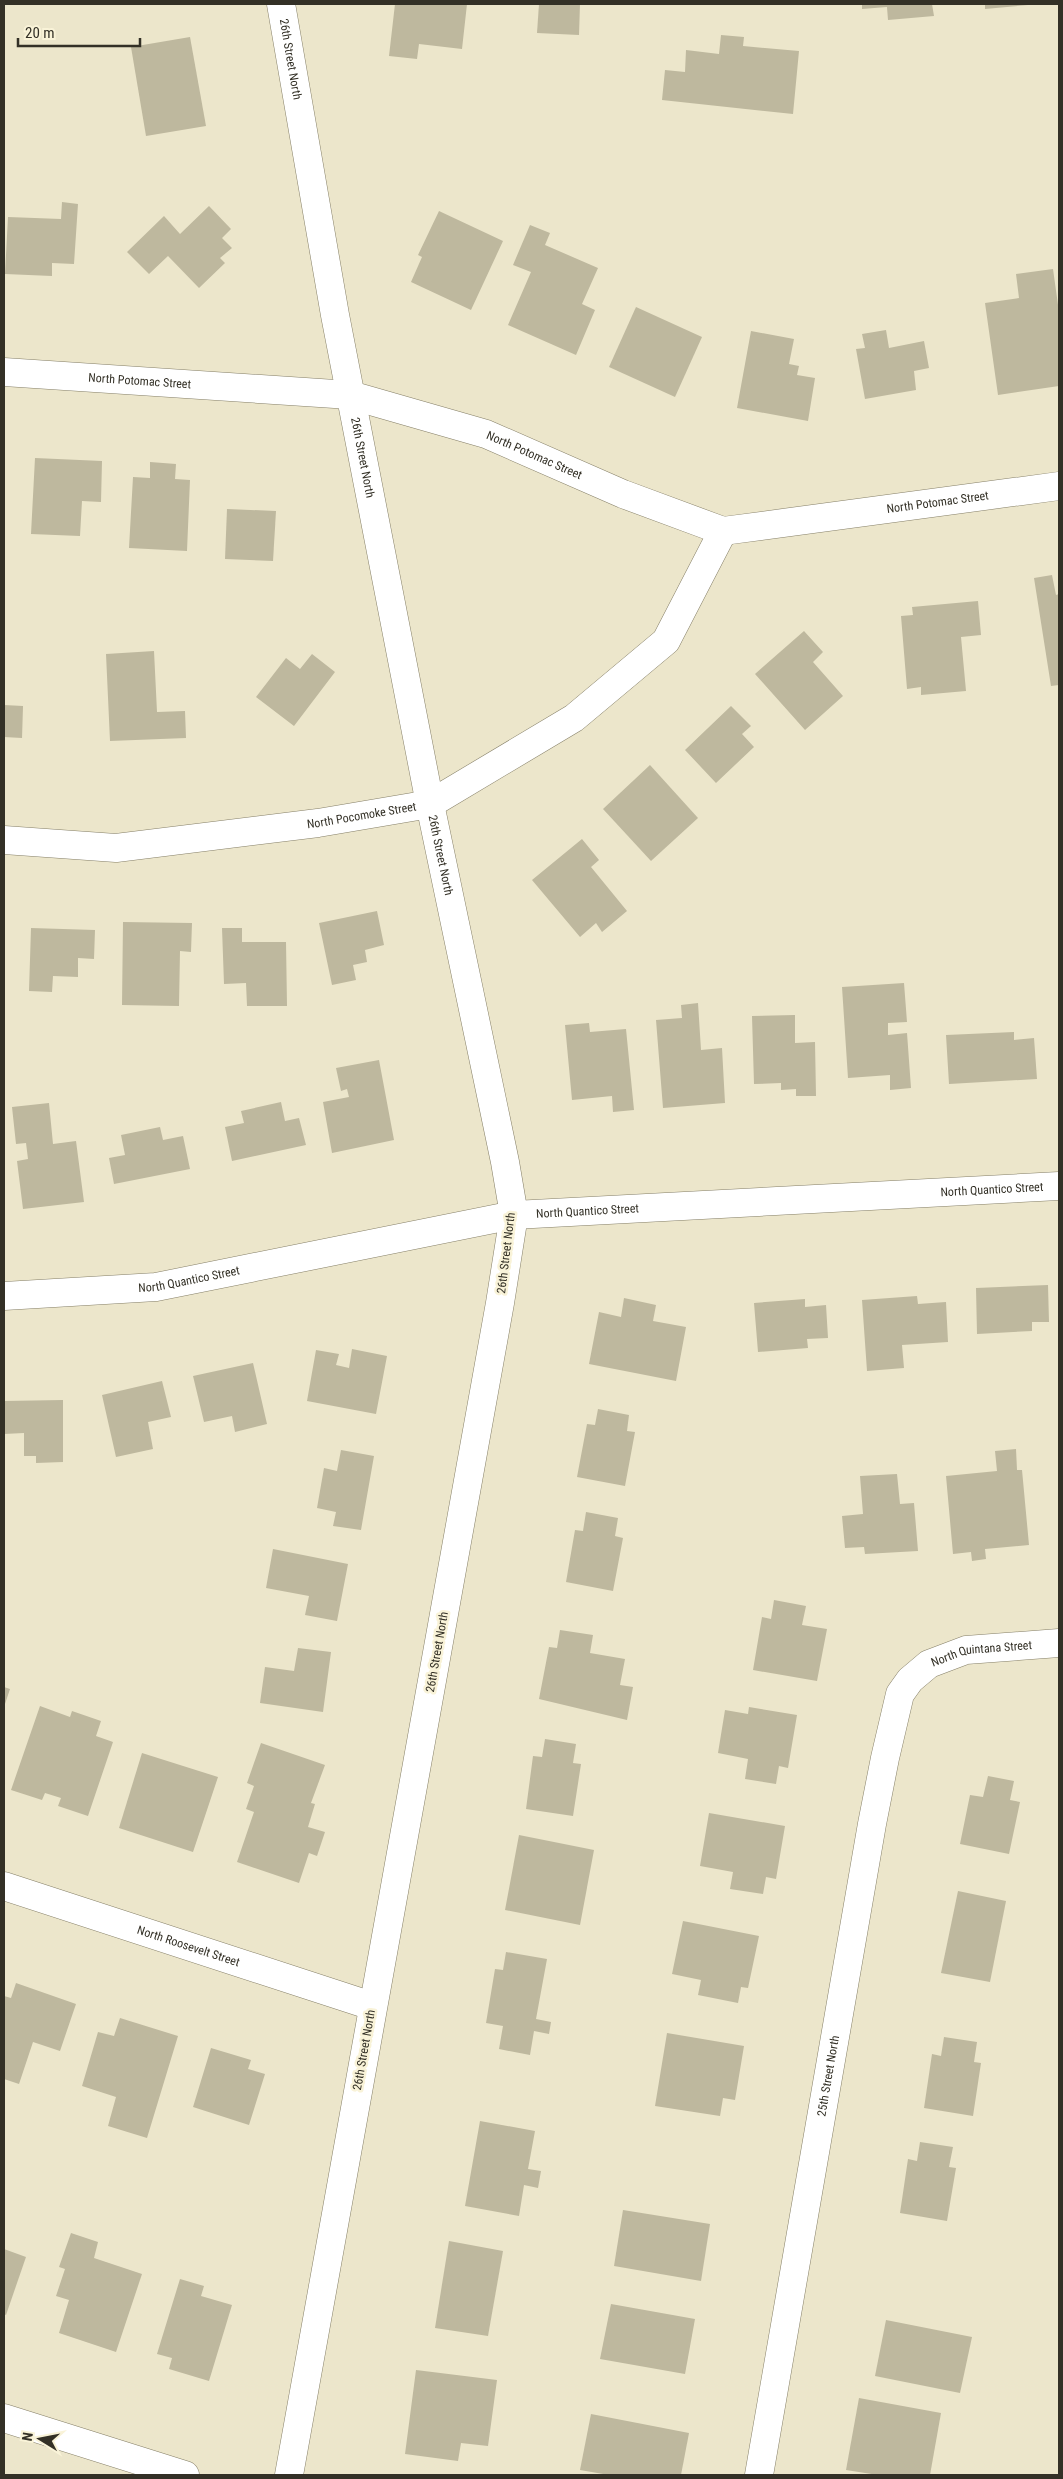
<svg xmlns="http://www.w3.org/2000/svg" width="1063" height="2479" font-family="'Roboto Condensed',sans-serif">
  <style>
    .building { fill: #beb89e }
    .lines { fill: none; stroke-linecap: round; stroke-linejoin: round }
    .minor-casing { stroke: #857f67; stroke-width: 29 }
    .minor { stroke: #fff; stroke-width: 28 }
    .labels { text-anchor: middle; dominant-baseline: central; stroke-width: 5; stroke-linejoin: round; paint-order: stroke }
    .street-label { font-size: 12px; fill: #333026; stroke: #f9f3d8 }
  </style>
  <rect width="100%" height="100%" fill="#ece6cb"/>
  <g class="building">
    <path d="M395,4h72l-5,45 -43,-5 -2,15 -28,-3z"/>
    <path d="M539,4h41l-1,31 -42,-2z"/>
    <path d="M862,4h70l2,12 -46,4 -1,-13 -25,2z"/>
    <path d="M985,4h43v1l-43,4z"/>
    <path d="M721,35l23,2 -1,9 56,5 -6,63 -131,-14 3,-30 20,2 1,-22 33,4z"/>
    <path d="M190,37l16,89 -60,10 -15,-89z"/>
    <path d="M62,202l16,2 -4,60 -22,-1v13l-47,-2 3,-57 53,2z"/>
    <path d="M209,206l22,23 -9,9 10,10 -12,10 5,5 -26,25 -31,-32 -19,18 -22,-22 37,-36 16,18z"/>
    <path d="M439,211l64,30 -32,69 -60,-28 11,-25 -4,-2z"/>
    <path d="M530,225l20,8 -5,12 53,23 -16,36 13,6 -19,45 -68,-30 23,-53 -18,-7z"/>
    <path d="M1053,269l6,43v74l-61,9 -13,-92 34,-5 -3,-24z"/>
    <path d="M636,307l66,30 -27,60 -66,-30z"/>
    <path d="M886,330l3,18 35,-7 5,27 -15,3 2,19 -51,9 -9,-50 9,-1 -3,-14z"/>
    <path d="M751,331l43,8 -5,25 10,2 -2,9 18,3 -7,43 -71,-13z"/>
    <path d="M35,458l67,3 -1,41 -19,-1 -2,35 -49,-2z"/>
    <path d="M150,462l26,2 -1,15 15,1 -3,71 -58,-3 4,-71 17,1z"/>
    <path d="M227,509l49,2 -3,50 -48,-2z"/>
    <path d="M1052,575l4,20 3,-1v91l-8,1 -17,-108z"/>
    <path d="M978,601l3,34 -20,2 5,54 -45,4v-8l-14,2 -6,-73 12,-1 -1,-8z"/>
    <path d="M804,631l19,21 -10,10 30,34 -38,34 -50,-56z"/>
    <path d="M154,651l3,61 28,-1 1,27 -76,3 -4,-87z"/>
    <path d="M312,654l23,18 -41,54 -38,-29 30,-39 14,11z"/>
    <path d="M4,705l19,1 -1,32 -18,-1z"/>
    <path d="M731,706l20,20 -9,8 12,13 -38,36 -31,-33z"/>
    <path d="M650,765l48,53 -47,43 -48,-52z"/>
    <path d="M582,839l17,21 -8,7 36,44 -25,21 -6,-9 -16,14 -48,-57z"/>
    <path d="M377,911l7,34 -19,5 2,12 -14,3 3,15 -24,5 -13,-62z"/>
    <path d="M123,922l69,1 -1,29 -11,-1 -1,55 -57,-1z"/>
    <path d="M31,928l64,2 -1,29 -16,-1v19l-25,-1 -1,16 -23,-1z"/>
    <path d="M222,928h20v14h44l1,64h-40l-1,-23 -22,1z"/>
    <path d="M904,983l3,39 -19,1v12l19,-2 4,55 -21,2v-15l-42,3 -6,-91z"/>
    <path d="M698,1003l3,47 21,-2 3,55 -62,5 -7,-88 26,-2 -1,-13z"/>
    <path d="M795,1015v28l20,-1 1,54h-20v-7l-15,1v-7l-27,1 -2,-68z"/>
    <path d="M589,1023l1,9 36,-3 8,81 -21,2 -1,-16 -40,4 -7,-75z"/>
    <path d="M1014,1032v8l20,-2 3,41 -88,5 -3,-49z"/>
    <path d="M379,1060l15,80 -62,13 -9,-51 26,-5 -2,-8 -6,2 -5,-23z"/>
    <path d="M281,1102l4,19 14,-3 7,27 -74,16 -7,-34 19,-4 -3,-12z"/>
    <path d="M49,1103l4,41 23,-3 8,61 -61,7 -6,-48 11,-2 -2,-16 -10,1 -4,-37z"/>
    <path d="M160,1127l3,13 20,-4 7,33 -76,15 -5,-26 16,-3 -4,-20z"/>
    <path d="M1048,1285l1,37h-17v9l-55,3 -1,-46z"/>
    <path d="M917,1296l1,8 28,-2 2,40 -46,3 2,23 -37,3 -5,-71z"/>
    <path d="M624,1298l32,7 -3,16 33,6 -10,54 -87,-17 10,-52 22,5z"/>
    <path d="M805,1299v8l21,-2 2,33 -21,1 1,9 -50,4 -4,-49z"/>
    <path d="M352,1349l35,7 -11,58 -69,-13 9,-51 23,4 -3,11 13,3z"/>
    <path d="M253,1363l14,61 -32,8 -3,-16 -28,6 -11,-46z"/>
    <path d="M162,1381l9,36 -23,5 5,27 -37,8 -14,-62z"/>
    <path d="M63,1400v62l-27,1v-7h-12v-23l-20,1v-33z"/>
    <path d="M598,1409l31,6 -2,16 8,1 -10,54 -48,-9 10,-53 8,1z"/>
    <path d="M1016,1449l1,21h5l7,75 -44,4 1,10 -14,2 -1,-9 -18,2 -7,-78 51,-5 -2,-20z"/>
    <path d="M341,1450l33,6 -13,74 -28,-4 3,-14 -19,-4 7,-40 13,3z"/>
    <path d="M897,1474l3,30 14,-1 4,48 -53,3 -1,-7 -19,1 -3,-32 21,-2 -3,-38z"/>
    <path d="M586,1512l32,6 -3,18 8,2 -10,53 -47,-9 9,-52 8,1z"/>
    <path d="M273,1549l75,15 -11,57 -32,-6 4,-19 -43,-8z"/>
    <path d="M774,1600l32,6 -4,19 25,4 -10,52 -64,-11 9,-53 9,2z"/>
    <path d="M560,1630l33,5 -3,18 35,6 -5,26 13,2 -6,33 -88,-21 10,-52 8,1z"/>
    <path d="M298,1648l33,4 -8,60 -63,-9 5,-36 29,4z"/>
    <path d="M4,1687l6,2 -6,18z"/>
    <path d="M40,1706l30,11 2,-6 29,10 -5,15 17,6 -25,74 -30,-10 3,-8 -16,-5 -3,7 -31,-10z"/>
    <path d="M749,1707l48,8 -9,53 -9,-2 -3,18 -31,-5 3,-20 -30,-6 7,-43 23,4z"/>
    <path d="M545,1739l31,5 -3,19 8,1 -8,52 -47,-7 7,-53 9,1z"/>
    <path d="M261,1743l64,22 -14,38 4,1 -7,23 17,5 -8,24 -8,-3 -10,30 -62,-21 17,-50 -8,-3 8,-23 -7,-3z"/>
    <path d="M142,1753l76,24 -25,75 -74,-24z"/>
    <path d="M988,1776l26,5 -4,19 10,2 -11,52 -49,-10 10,-49 13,2z"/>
    <path d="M709,1813l76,13 -9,53 -10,-2 -3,17 -33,-5 3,-17 -33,-6z"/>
    <path d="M519,1835l75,15 -14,75 -75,-15z"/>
    <path d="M958,1891l48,10 -16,81 -49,-9z"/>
    <path d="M683,1921l76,15 -11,52 -7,-1 -3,16 -40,-8 3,-15 -29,-6z"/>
    <path d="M506,1952l41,7 -11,60 15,3 -2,12 -15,-3 -4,24 -31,-6 4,-23 -17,-3 9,-54 8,1z"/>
    <path d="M16,1983l60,21 -16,47 -27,-9 -14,42 -15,-5v-83l7,2z"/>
    <path d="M120,2018l58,18 -31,102 -39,-12 8,-29 -34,-11 16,-54 16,4z"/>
    <path d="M667,2033l77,13 -9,54 -12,-2 -3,18 -65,-10z"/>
    <path d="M944,2037l33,5 -3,20 7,1 -8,53 -49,-8 8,-54 9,2z"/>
    <path d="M211,2048l40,12 -3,9 17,5 -16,51 -56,-18z"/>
    <path d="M480,2121l55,10 -7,38 13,2 -3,17 -14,-3 -5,31 -54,-10z"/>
    <path d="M920,2142l33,5 -4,20 7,1 -9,53 -47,-8 8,-54 9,2z"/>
    <path d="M623,2210l87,14 -9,57 -87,-15z"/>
    <path d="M71,2233l27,9 -4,16 48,16 -26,78 -57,-19 10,-33 -13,-4 9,-27 -6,-2z"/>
    <path d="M449,2241l54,10 -15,85 -53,-8z"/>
    <path d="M4,2249l22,8 -20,58 -2,-1z"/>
    <path d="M180,2279l24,7 -3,10 31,9 -23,76 -40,-12 3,-11 -15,-4z"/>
    <path d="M611,2304l84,15 -10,55 -85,-15z"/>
    <path d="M886,2320l86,17 -12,56 -85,-17z"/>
    <path d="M416,2370l81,10 -9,66 -27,-3 -3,18 -53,-7z"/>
    <path d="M859,2398l82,15 -11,62h-52l-32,-5z"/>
    <path d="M591,2414l98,19 -8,42h-72l-29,-5z"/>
  </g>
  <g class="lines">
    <defs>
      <g id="minor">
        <path id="s1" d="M281,4l54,311 95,489 75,358 9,53 -14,88 -211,1172"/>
        <path id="s2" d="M4,372l346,23 136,39 137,60 100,37 336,-45"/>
        <path id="s3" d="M4,840l112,8 202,-25 112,-19 144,-86 92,-77 57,-110"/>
        <path id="s4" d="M4,1296l152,-9 358,-72 545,-29"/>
        <path id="s5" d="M4,1886l368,120"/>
        <path d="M4,2418l181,57"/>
        <path id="s6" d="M759,2475l113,-651 13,-66 15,-64 10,-14 19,-16 37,-14 93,-7"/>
      </g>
    </defs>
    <use href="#minor" class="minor-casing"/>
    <use href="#minor" class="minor"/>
  </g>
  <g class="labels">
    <g class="street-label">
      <text stroke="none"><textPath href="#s1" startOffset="56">26th Street North</textPath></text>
      <text stroke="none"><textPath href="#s2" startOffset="136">North Potomac Street</textPath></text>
      <text stroke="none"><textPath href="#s2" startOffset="541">North Potomac Street</textPath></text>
      <text stroke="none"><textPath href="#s1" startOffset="461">26th Street North</textPath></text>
      <text stroke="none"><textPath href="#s2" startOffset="961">North Potomac Street</textPath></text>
      <text stroke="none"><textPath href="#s3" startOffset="360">North Pocomoke Street</textPath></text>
      <text stroke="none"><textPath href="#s1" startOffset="866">26th Street North</textPath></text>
      <text stroke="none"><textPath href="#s4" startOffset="996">North Quantico Street</textPath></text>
      <text stroke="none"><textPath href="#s4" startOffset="591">North Quantico Street</textPath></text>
      <text transform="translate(506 1253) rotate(-83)">26th Street North</text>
      <text stroke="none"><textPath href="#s4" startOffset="186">North Quantico Street</textPath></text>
      <text transform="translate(437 1652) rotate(-80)">26th Street North</text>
      <text stroke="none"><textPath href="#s6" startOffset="890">North Quintana Street</textPath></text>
      <text stroke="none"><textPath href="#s5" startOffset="194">North Roosevelt Street</textPath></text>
      <text transform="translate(364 2050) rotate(-80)">26th Street North</text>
      <text stroke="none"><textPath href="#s6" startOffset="405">25th Street North</textPath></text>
    </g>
  </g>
  <rect width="1063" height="2479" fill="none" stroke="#333026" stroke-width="10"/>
  <g transform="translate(40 2439) rotate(280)" stroke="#f9f3d8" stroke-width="4" paint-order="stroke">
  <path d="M0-4L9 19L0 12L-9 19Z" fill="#333026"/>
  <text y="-8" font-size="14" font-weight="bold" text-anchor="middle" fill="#333026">N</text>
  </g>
  <path d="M18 38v8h122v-8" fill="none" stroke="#333026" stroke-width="2.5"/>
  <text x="25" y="38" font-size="15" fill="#333026" stroke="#f9f3d8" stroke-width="4" paint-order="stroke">20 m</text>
</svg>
